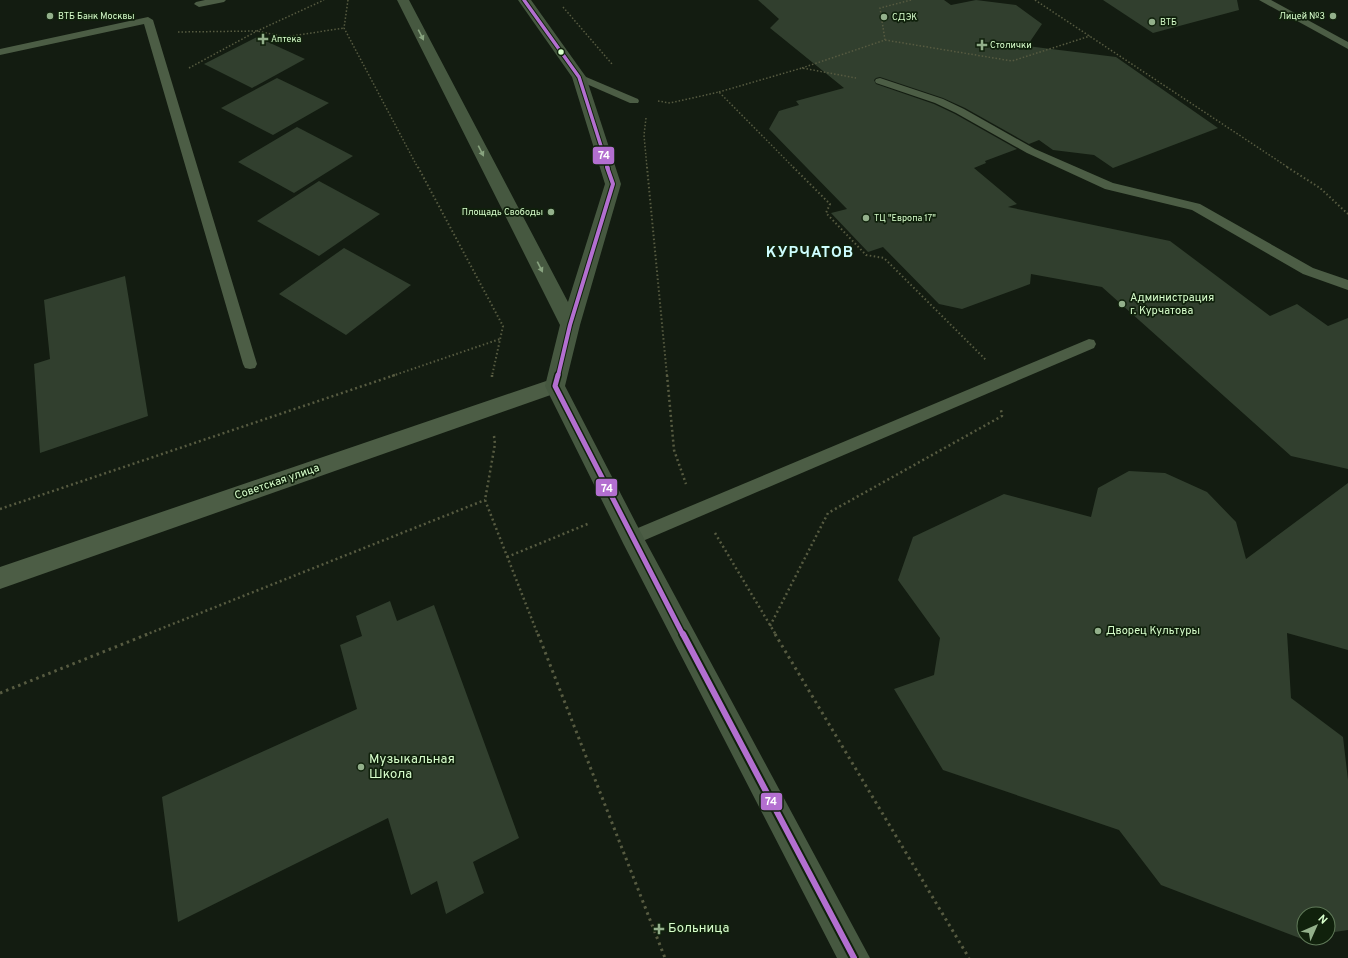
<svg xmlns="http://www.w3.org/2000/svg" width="1348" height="958" font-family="Overpass,sans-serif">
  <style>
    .building { fill: #313f2e }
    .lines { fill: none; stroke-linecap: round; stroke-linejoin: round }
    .path-far3 { stroke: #575b41; stroke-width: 1.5; stroke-dasharray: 1.5 2; stroke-linecap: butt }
    .path-far2 { stroke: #575b41; stroke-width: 2; stroke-dasharray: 1.5 2.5; stroke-linecap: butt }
    .path-far1 { stroke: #575b41; stroke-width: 2.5; stroke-dasharray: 2 3; stroke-linecap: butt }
    .path { stroke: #575b41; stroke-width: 3; stroke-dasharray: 2.5 4; stroke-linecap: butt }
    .service { fill: #4c5d45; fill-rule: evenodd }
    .tertiary { fill: #4c5d45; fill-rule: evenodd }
    .secondary { fill: #465840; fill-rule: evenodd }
    .bus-1-far3-casing { stroke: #10210c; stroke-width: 5.5 }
    .bus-1-far2-casing { stroke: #10210c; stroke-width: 6 }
    .bus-1-far1-casing { stroke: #10210c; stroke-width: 8 }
    .bus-1-casing { stroke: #10210c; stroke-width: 10 }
    .bus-1-far3 { stroke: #b36fd0; stroke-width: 3.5 }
    .bus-1-far2 { stroke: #b36fd0; stroke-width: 4 }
    .bus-1-far1 { stroke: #b36fd0; stroke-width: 5 }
    .bus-1 { stroke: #b36fd0; stroke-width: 6 }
    .oneway { fill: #88a37f }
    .poi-dot { fill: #93b08b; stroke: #10210c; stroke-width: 1.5 }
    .bus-dot { fill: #d8ffcc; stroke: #10210c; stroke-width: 1.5 }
    .labels { text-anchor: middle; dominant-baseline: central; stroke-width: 3.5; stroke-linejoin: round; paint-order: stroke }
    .far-poi-label { font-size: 9px; fill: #d8ffcc; stroke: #10210c; text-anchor: start }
    .poi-label { font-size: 11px; fill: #d8ffcc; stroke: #10210c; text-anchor: start }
    .street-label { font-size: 11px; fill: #d8ffcc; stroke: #10210c }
    .near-poi-label { font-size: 13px; fill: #d8ffcc; stroke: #10210c; text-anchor: start }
    .district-label { font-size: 15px; font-weight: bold; letter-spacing: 1px; fill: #cefeff; stroke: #10210c }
    .line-badge { stroke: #10210c; stroke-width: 1.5 }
    .badge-label { font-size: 11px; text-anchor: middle; font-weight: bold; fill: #fff }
  </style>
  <rect width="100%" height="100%" fill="#131c11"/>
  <g class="building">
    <path d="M758,0h186l7,5 25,-5 40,5 26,19 -15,22 89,11 102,71 -105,40 -19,-13 -41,-5 -14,-10 -10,4 -64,-36 -22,-10 -63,-21 -4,1 -2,2 2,4 58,20 21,10 62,35 -32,12 1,2 -12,5 43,36 -9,3 162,34 100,75 27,-12 31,22 20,-8v151l-57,-13 -189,-169 -71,-13 -1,10 -68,25 -23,-5 -56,-57 -15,5 -37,-39 16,-4 -78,-80 10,-18 20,-6 -3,-4 48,-13 -74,-60 9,-9z"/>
    <path d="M1103,0h134l2,10 -86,23z"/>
    <path d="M257,37l48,22 -53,29 -48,-24z"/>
    <path d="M277,78l52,25 -56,32 -52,-27z"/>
    <path d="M297,127l56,29 -59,37 -56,-31z"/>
    <path d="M319,181l61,33 -61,42 -62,-35z"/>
    <path d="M344,248l67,37 -65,50 -67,-41z"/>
    <path d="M125,276l23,140 -108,37 -6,-89 16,-5 -6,-59z"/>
    <path d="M1129,471l36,2 42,19 29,30 10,37 102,-76v167l-61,-17 4,65 52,39 5,43v150l-20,3v-19h-24l1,24 -3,1 -141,-54 -42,-55 -176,-60 -49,-81 40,-14 6,-37 -42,-58 15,-43 91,-43 87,23 7,-29z"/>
    <path d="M390,601l7,20 37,-16 85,233 -46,24 11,31 -38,21 -9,-33 -26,14 -23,-77 -210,104 -16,-125 195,-88 -17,-64 22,-9 -6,-20z"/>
  </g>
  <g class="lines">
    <g class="path-far3">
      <path d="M348,0l-4,28 74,140"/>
      <path d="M1035,0l254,168"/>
      <path d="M563,7l49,57"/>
      <path d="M178,32l79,-1 28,6 59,-9"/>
      <path d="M885,40l127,21 78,-25"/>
      <path d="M189,68l68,-37 67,-31"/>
      <path d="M802,68l83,-28 -5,-32 31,-8"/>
      <path d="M719,92l83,-24 54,10"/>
      <path d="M658,101l12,2 49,-11 75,76"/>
      <path d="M646,118l-2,17 3,33"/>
    </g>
    <g class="path-far2">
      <path d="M418,167l85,159 -11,50"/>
      <path d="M647,167l20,209"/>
      <path d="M793,167l37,37 -4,9 40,42 18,3 102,102"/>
      <path d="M1287,167l33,21 28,26"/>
      <path d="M392,376l108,-37"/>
    </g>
    <g class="path-far1">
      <path d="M667,375l7,75 12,34"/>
      <path d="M492,377v-2"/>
      <path d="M494,436l1,8 -10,56 53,135"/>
      <path d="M0,509l395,-134"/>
      <path d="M715,533l61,102"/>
      <path d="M507,557l83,-34"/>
      <path d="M770,626l58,-113 174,-97 -1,-6"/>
      <path d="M145,635l340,-135"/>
    </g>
    <g class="path">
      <path d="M538,634l127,324"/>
      <path d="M775,634l194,324"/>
      <path d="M0,693l148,-59"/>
    </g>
    <g class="service">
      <path d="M205,0h21l-2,2 -25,5 -5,-3 2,-2z"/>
      <path d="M1259,0h12l77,42v7z"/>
      <path d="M148,17l5,3 104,344 -2,4 -5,1 -5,-1 -2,-4 -99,-340 -144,31v-6z"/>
      <path d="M579,74l59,25 1,2 -1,2h-8l-55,-24 -1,-2 1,-2z"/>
      <path d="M880,78l63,21 21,10 71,40 78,34 87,21 113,64 35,12v10l-45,-16 -111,-64 -87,-21 -78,-36 -71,-40 -21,-10 -59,-20 -1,-2 1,-2z"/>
      <path d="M1089,339l5,1 2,4 -2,4 -456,195 -6,2 -6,-2 -2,-5 2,-5z"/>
    </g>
    <path class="tertiary" d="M555,378l7,3 3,5 -3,5 -562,198v-22z"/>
    <path class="secondary" d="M397,0h12l159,302 37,-118 -33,-107 -54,-77h13l55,77 35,107 -41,141 -15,61 75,145 230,427h-33l-213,-413 -79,-159 15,-61z"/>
    <defs>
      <path id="bus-1-far3" d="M524,0l55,77 29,91"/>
      <path id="bus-1-far2" d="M558,376l12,-51 43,-141 -6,-17"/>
      <path id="bus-1-far1" d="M558,375l-3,11 128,249"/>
      <path id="bus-1" d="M683,634l171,324"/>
    </defs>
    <use href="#bus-1-far3" class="bus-1-far3-casing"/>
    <use href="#bus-1-far2" class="bus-1-far2-casing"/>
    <use href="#bus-1-far1" class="bus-1-far1-casing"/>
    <use href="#bus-1" class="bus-1-casing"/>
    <use href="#bus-1-far3" class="bus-1-far3"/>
    <use href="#bus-1-far2" class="bus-1-far2"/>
    <use href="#bus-1-far1" class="bus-1-far1"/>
    <use href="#bus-1" class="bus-1"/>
  </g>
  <defs><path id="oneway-solid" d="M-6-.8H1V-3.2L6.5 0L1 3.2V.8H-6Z"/></defs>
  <g class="oneway">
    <use href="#oneway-solid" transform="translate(421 35) rotate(63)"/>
    <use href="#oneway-solid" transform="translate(481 151) rotate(63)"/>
    <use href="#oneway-solid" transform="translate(540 267) rotate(63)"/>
  </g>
  <g class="poi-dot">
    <circle cx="50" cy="16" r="4"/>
    <circle cx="1333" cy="16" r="4"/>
    <circle cx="884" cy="17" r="4"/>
    <circle cx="1152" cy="22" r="4"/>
    <path d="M261 33h4v4h4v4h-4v4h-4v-4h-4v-4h4z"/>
    <path d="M980 39h4v4h4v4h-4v4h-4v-4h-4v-4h4z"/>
    <circle cx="551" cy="212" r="4"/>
    <circle cx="866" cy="218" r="4"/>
    <circle cx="1122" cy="304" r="4"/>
    <circle cx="1098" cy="631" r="4"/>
    <circle cx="361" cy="767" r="4"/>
    <path d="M657 923h4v4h4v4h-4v4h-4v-4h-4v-4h4z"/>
  </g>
  <circle class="bus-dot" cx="561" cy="52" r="3.5"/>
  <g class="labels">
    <g class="far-poi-label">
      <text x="58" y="16">ВТБ Банк Москвы</text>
      <text x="1325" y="16" text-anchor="end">Лицей №3</text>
      <text x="892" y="17">СДЭК</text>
      <text x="1160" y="22">ВТБ</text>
      <text x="271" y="39">Аптека</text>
      <text x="990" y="45">Столички</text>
      <text x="543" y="212" text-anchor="end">Площадь Свободы</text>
      <text x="874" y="218">ТЦ "Европа 17"</text>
    </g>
    <g class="poi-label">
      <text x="1130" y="298">Администрация<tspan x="1130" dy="13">г. Курчатова</tspan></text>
      <text x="1106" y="631">Дворец Культуры</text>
    </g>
    <g class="street-label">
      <text transform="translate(277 482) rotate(-19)">Советская улица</text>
    </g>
    <g class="near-poi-label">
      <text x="369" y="760">Музыкальная<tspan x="369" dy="15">Школа</tspan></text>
      <text x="668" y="929">Больница</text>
    </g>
    <g class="district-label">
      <text x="810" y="253">КУРЧАТОВ</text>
    </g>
  </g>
  <g class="line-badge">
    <rect x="592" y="146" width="23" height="19" rx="4" fill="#b36fd0"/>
    <rect x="595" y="478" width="23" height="19" rx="4" fill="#b36fd0"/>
    <rect x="760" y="792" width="23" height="19" rx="4" fill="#b36fd0"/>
  </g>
  <g class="badge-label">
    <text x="604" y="159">74</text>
    <text x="607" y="492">74</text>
    <text x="771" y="805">74</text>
  </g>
  <g transform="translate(1316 926) rotate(45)"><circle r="19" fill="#10210c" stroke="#607a59"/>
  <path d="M0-3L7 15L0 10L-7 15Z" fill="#93b08b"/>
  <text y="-6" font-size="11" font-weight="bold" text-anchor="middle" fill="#d8ffcc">N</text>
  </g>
</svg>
